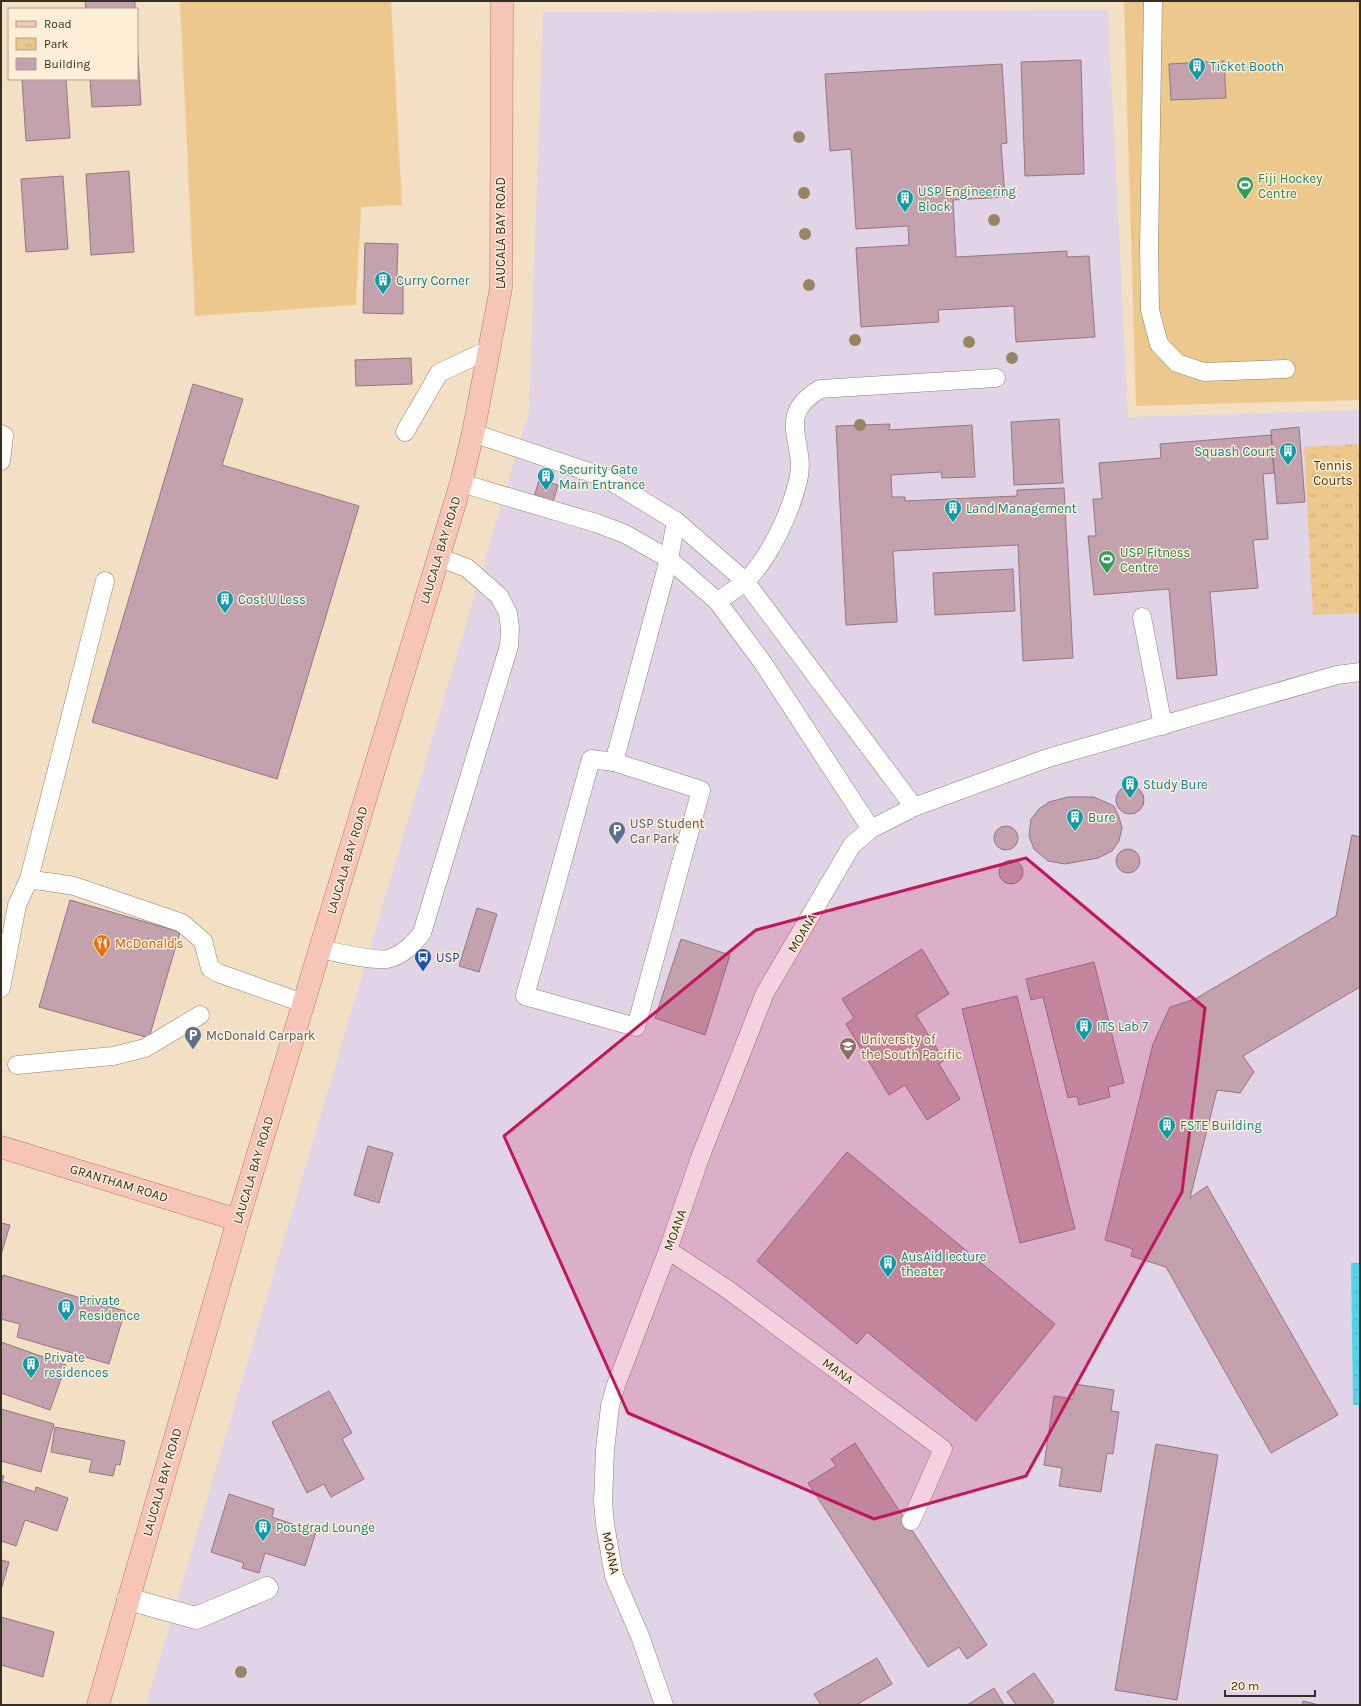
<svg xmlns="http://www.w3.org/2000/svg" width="1361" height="1706" font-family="Karla,sans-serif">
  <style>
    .education { fill: #e1d4e7 }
    .grass { fill: #edc88c }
    .park { fill: url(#park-tufts) }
    .water { fill: url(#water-ripples) }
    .building { fill: #c3a1ad; stroke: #957681 }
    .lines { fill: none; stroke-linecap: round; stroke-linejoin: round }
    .lane-casing { stroke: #928167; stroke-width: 19 }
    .street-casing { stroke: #928167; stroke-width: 23 }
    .primary-casing { stroke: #b07864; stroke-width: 23 }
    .lane { stroke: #fff; stroke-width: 18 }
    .street { stroke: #fff; stroke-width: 22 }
    .primary { stroke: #f7c5b7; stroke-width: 22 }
    .tree { fill: #988464 }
    .marked { fill: #c2185b; fill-opacity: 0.2; stroke: #c2185b; stroke-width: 3; stroke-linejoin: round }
    .labels { text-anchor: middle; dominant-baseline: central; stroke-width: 3; stroke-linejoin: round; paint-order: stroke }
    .culture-label { font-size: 13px; fill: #0d838f; stroke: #fdeed7; text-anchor: start }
    .leisure-label { font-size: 13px; fill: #27864d; stroke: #fdeed7; text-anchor: start }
    .street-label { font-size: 13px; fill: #362f24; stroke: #fdeed7 }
    .park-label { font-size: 13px; fill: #4d3915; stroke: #fdeed7 }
    .service-label { font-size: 13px; fill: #4e5e75; stroke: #fdeed7; text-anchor: start }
    .food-label { font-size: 13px; fill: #c56008; stroke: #fdeed7; text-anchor: start }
    .transit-label { font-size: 13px; fill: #164399; stroke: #fdeed7; text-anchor: start }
    .education-label { font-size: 13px; fill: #785e54; stroke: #fdeed7; text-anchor: start }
  </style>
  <defs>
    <pattern id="park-tufts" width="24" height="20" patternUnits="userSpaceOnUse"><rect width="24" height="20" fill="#edc88c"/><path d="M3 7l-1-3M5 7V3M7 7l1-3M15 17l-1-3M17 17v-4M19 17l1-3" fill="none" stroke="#ccac79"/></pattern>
    <pattern id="water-ripples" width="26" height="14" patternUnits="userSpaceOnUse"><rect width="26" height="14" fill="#51d6e9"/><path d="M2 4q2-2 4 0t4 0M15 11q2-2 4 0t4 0" fill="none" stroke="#47b8c8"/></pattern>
  </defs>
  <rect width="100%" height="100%" fill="#f3e0c4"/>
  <path class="education" d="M1108,10l20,407 232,-7v1295h-1214l383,-1294 14,-399z"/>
  <g class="grass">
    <path d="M180,1h211l11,204 -41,2 -5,98 -161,11z"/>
    <path d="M1124,1h236v399l-224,6z"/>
  </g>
  <path class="park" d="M1360,444v169l-47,2 -9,-168z"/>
  <path class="water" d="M1360,1263v142h-7l-2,-142z"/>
  <g class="building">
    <path d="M85,1h50v8h-49z"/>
    <path d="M137,40l4,65 -49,2 -2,-28h47z"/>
    <path d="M1081,60l3,114 -59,2 -4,-114z"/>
    <path d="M1224,61l2,37 -55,2 -2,-36z"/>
    <path d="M1002,64l5,79 -6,1 4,53 -52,3 3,57 111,-6v6l22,-1 6,81 -79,5 -2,-36 -76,4 1,12 -78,5 -5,-79 53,-3 -1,-19 -52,3 -5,-80 -21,2 -5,-77z"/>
    <path d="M22,79h44l4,59 -44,3z"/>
    <path d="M129,171l5,81 -43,3 -5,-81z"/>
    <path d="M63,176l5,73 -42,3 -5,-73z"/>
    <path d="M365,243l33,1 -1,33h6v37l-40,-1z"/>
    <path d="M411,358l1,26 -56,2 -1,-26z"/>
    <path d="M193,384l50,15 -21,66 137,41 -82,273 -185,-57z"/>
    <path d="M1059,419l4,64 -49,2 -3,-63z"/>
    <path d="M890,424l-1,6 83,-5 3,52 -33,1 -1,-6 -50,3 1,22h13v4l112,-5v-6l47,-2 9,170 -50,3 -5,-116 -125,6 4,71 -51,3 -10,-199z"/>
    <path d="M1299,427l6,75 -28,2 -6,-74z"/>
    <path d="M1271,435l3,38 -11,1 5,65 -15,1 5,48 -48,4 7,83 -40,4 -8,-90 -75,6 -6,-59h8l-3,-37h9l-3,-36 62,-5 -1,-14z"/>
    <path d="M539,480l19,5 -5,17 -19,-5z"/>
    <path d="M1013,569l2,42 -80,4 -2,-42z"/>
    <circle cx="1130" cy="800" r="14"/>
    <path d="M1068,797h26l20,9 5,11 3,11 -3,13 -7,10 -14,7 -33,6 -17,-3 -14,-12 -5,-13 2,-17 8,-10 10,-7z"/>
    <circle cx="1006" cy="838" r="12"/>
    <path d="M1352,835l8,2v150l-117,69 11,16 -14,21 -23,-3 -27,108 17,-12 131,229 -67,38 -105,-186 -35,-11 2,-7 -28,-9 48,-196 17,-37 25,-8 141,-83z"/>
    <circle cx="1128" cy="861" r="12"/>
    <circle cx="1011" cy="872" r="12"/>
    <path d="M70,900l110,32 -31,106 -110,-31z"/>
    <path d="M477,908l20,6 -18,58 -20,-6z"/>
    <path d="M681,939l49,16 -25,80 -50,-17z"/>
    <path d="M922,949l27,45 -33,21 28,45 -5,4 21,35 -33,21 -22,-35 -16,10 -43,-71 8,-6 -12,-19z"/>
    <path d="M1094,962l30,121 -16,4 2,10 -31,8 -2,-9 -9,2 -25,-101 -12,3 -5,-21z"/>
    <path d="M1017,996l58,233 -55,14 -58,-234z"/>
    <path d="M368,1146l25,7 -14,50 -25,-8z"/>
    <path d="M847,1152l208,172 -79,97 -109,-89 -10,12 -100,-83z"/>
    <path d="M1,1223l9,2 -9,30z"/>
    <path d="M3,1275l122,36 -16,53 -92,-27 3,-13 -19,-5v-37z"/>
    <path d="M1,1342l65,23 -16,45 -49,-17z"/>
    <path d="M1075,1384l39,6 -3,21 8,1 -6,42 -6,-1 -6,39 -42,-6 3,-18 -18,-3 10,-69 19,3z"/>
    <path d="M329,1391l23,42 -10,6 22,40 -33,18 -7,-13 -17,9 -35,-71z"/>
    <path d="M1,1409l53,15 -13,48 -40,-11z"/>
    <path d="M55,1427l70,14 -5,24 -4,-1 -3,12 -24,-4 3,-12 -41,-8z"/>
    <path d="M855,1443l132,202 -20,14 -8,-12 -31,20 -120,-184 28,-17 -5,-7z"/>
    <path d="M1156,1444l62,11 -41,245 -62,-10z"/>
    <path d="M1,1475l3,1 -2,5 33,11 1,-5 32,11 -11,33 -32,-11 -9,26 -15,-5z"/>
    <path d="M229,1494l45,15 -2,8 44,15 -11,34 -40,-13 -6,20 -17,-5 2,-5 -33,-11z"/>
    <path d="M1,1560l8,2 -8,28z"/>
    <path d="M1,1617l53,15 -11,45 -42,-12z"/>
    <path d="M877,1658l15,26 -36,21h-35l-7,-11z"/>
    <path d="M1034,1673l20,29 -4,3h-34l-9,-13z"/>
    <path d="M994,1688l10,17h-37z"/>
    <path d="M1303,1701l16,4h-17z"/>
  </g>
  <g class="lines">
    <defs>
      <g id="lane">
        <path d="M1153,1l-4,248 1,61 9,34 18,19 27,9 82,-3"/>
        <path d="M405,432l34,-59 51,-24"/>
        <path d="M473,433l131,44 72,44 69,60 169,226"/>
        <path d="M1,434l3,2 -3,25"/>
        <path d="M461,483l135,40 29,11 44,25 48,42 46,62 108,166"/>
        <path d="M717,601c10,-6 21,-13 30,-21 23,-24 43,-66 51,-99 10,-38 -25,-64 22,-92l176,-11"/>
        <path d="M1142,617l21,109"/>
        <path d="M591,759l23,3 87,28 -65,237 -111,-31z"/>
        <path d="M614,762l55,-203 7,-38"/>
        <path d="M29,879l76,-298"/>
        <path d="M320,949c15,3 59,14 71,9 14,-5 22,-14 31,-25l87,-287 1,-18 -2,-15 -9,-17 -32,-28 -29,-11"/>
        <path d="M1,988l16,-83 12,-26c15,3 30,4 45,7l108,37 21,18 7,27 8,5 85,30"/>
        <path d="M17,1065l96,-9 32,-8 55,-33"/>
        <path d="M668,1250l59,39 216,160 -32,72"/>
        <path d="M664,1705l-24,-69 -26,-60 -9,-52 -2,-22 2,-52 5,-44 6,-21 52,-135 33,-95 64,-162 87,-148 19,-16 43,-22 134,-49 289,-83 23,-3"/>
      </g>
      <path id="street" d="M128,1599l68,19 71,-30"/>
      <g id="primary">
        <path d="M1,1147l237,73"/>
        <path d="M98,1705l140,-485 223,-737 12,-50 28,-145 1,-287"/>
      </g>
    </defs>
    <use href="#lane" class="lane-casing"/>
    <use href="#street" class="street-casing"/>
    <use href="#primary" class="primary-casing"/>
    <use href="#lane" class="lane"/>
    <use href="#street" class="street"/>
    <use href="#primary" class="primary"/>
  </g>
  <g class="tree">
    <circle cx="799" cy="137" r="6"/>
    <circle cx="804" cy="193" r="6"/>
    <circle cx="994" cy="220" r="6"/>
    <circle cx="805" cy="234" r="6"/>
    <circle cx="809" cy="285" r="6"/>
    <circle cx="855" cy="340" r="6"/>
    <circle cx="969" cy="342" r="6"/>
    <circle cx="1012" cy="358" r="6"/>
    <circle cx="860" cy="425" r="6"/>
    <circle cx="241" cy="1672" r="6"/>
  </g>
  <path class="marked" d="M1026,858l179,150 -23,184 -156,284 -152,43 -246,-106 -124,-277 252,-206z"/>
  <defs>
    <symbol id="building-pin" viewBox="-11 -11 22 30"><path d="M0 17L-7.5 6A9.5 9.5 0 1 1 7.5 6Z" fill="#0f9aa8" stroke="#fdeed7"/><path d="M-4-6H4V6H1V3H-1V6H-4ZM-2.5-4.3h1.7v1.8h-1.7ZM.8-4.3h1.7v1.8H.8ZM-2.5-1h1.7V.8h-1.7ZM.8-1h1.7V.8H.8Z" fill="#fff"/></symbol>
    <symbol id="stadium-pin" viewBox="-11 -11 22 30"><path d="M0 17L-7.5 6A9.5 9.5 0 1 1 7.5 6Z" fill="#2e9e5b" stroke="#fdeed7"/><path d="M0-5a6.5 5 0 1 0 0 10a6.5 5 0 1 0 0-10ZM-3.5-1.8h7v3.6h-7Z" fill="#fff"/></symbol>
    <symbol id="parking-pin" viewBox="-11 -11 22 30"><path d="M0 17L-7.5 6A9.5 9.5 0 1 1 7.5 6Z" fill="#5c6f8a" stroke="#fdeed7"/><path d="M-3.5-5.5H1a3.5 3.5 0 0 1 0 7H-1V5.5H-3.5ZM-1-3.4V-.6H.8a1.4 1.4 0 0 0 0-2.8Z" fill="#fff"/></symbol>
    <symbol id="restaurant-pin" viewBox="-11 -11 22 30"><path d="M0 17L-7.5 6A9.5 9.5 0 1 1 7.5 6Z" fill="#e8710a" stroke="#fdeed7"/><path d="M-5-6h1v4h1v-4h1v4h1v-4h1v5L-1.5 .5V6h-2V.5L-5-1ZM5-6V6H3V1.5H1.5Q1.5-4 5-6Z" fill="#fff"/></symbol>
    <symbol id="bus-pin" viewBox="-11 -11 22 30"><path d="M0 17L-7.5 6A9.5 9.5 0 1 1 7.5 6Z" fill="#1a4fb4" stroke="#fdeed7"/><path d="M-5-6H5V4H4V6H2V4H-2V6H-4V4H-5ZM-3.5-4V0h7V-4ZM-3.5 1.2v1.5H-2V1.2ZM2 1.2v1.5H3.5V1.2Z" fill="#fff"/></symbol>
    <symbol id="university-pin" viewBox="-11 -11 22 30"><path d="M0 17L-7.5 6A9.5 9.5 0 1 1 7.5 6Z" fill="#8d6e63" stroke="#fdeed7"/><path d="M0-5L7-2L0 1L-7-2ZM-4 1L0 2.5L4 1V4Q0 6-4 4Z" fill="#fff"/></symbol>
  </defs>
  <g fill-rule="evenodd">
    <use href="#building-pin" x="1187" y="56" width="20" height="27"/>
    <use href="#stadium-pin" x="1235" y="175" width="20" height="27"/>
    <use href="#building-pin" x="895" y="188" width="20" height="27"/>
    <use href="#building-pin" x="373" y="270" width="20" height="27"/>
    <use href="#building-pin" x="1278" y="441" width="20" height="27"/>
    <use href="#building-pin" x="536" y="466" width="20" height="27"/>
    <use href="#building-pin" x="943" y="498" width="20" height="27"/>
    <use href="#stadium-pin" x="1097" y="549" width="20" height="27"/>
    <use href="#building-pin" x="215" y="589" width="20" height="27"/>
    <use href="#building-pin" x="1120" y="774" width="20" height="27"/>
    <use href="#building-pin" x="1065" y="807" width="20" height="27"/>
    <use href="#parking-pin" x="607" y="820" width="20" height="27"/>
    <use href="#restaurant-pin" x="92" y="933" width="20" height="27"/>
    <use href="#bus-pin" x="413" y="947" width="20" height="27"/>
    <use href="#building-pin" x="1074" y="1016" width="20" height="27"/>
    <use href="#parking-pin" x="183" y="1025" width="20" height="27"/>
    <use href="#university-pin" x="838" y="1036" width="20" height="27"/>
    <use href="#building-pin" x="1157" y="1115" width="20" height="27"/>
    <use href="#building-pin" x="878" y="1253" width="20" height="27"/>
    <use href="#building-pin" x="56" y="1297" width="20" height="27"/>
    <use href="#building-pin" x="21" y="1354" width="20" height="27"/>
    <use href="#building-pin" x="253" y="1517" width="20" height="27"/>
  </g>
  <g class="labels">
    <g class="culture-label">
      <text x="1210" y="66">Ticket Booth</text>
      <text x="918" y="191">USP Engineering<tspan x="918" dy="15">Block</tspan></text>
      <text x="396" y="280">Curry Corner</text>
      <text x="1275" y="451" text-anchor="end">Squash Court</text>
      <text x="559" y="469">Security Gate<tspan x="559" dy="15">Main Entrance</tspan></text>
      <text x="966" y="508">Land Management</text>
      <text x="238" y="599">Cost U Less</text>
      <text x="1143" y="784">Study Bure</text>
      <text x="1088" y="817">Bure</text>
      <text x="1097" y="1026">ITS Lab 7</text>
      <text x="1180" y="1125">FSTE Building</text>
      <text x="901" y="1256">AusAid lecture<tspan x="901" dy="15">theater</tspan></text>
      <text x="79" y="1300">Private<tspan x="79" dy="15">Residence</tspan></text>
      <text x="44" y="1357">Private<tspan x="44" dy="15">residences</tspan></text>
      <text x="276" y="1527">Postgrad Lounge</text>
    </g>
    <g class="leisure-label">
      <text x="1258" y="178">Fiji Hockey<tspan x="1258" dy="15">Centre</tspan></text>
      <text x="1120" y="552">USP Fitness<tspan x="1120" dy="15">Centre</tspan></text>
    </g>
    <g class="street-label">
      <text transform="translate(500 233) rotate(-90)">LAUCALA BAY ROAD</text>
      <text transform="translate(440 550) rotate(-73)">LAUCALA BAY ROAD</text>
      <text transform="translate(347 860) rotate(-73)">LAUCALA BAY ROAD</text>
      <text transform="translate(802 933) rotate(-59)">MOANA</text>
      <text transform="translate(253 1170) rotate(-73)">LAUCALA BAY ROAD</text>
      <text transform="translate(119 1183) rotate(17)">GRANTHAM ROAD</text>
      <text transform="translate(675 1230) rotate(-70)">MOANA</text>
      <text transform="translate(838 1371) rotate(36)">MANA</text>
      <text transform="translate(162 1482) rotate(-74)">LAUCALA BAY ROAD</text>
      <text transform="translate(611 1553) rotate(78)">MOANA</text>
    </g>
    <g class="park-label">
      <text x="1333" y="465">Tennis<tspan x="1333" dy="15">Courts</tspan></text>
    </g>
    <g class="service-label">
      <text x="630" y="823">USP Student<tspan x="630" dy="15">Car Park</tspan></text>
      <text x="206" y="1035">McDonald Carpark</text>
    </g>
    <g class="food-label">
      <text x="115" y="943">McDonald's</text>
    </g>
    <g class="transit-label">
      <text x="436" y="957">USP</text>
    </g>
    <g class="education-label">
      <text x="861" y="1039">University of<tspan x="861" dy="15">the South Pacific</tspan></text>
    </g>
  </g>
  <rect width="1361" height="1706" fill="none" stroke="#362f24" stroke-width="4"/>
  <rect x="8" y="8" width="130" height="72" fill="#fdeed7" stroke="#ada28f"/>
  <rect x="16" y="21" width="20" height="6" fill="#f7c5b7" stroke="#ada28f"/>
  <text x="44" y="28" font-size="12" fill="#362f24">Road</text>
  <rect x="16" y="38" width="20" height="12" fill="url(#park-tufts)" stroke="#ada28f"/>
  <text x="44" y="48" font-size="12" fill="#362f24">Park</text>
  <rect x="16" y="58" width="20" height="12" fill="#c3a1ad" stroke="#ada28f"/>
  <text x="44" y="68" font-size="12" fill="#362f24">Building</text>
  <path d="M1225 1690v6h90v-6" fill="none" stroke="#362f24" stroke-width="2"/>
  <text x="1231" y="1690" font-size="12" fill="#362f24" stroke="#fdeed7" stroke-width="3" paint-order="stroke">20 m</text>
</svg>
